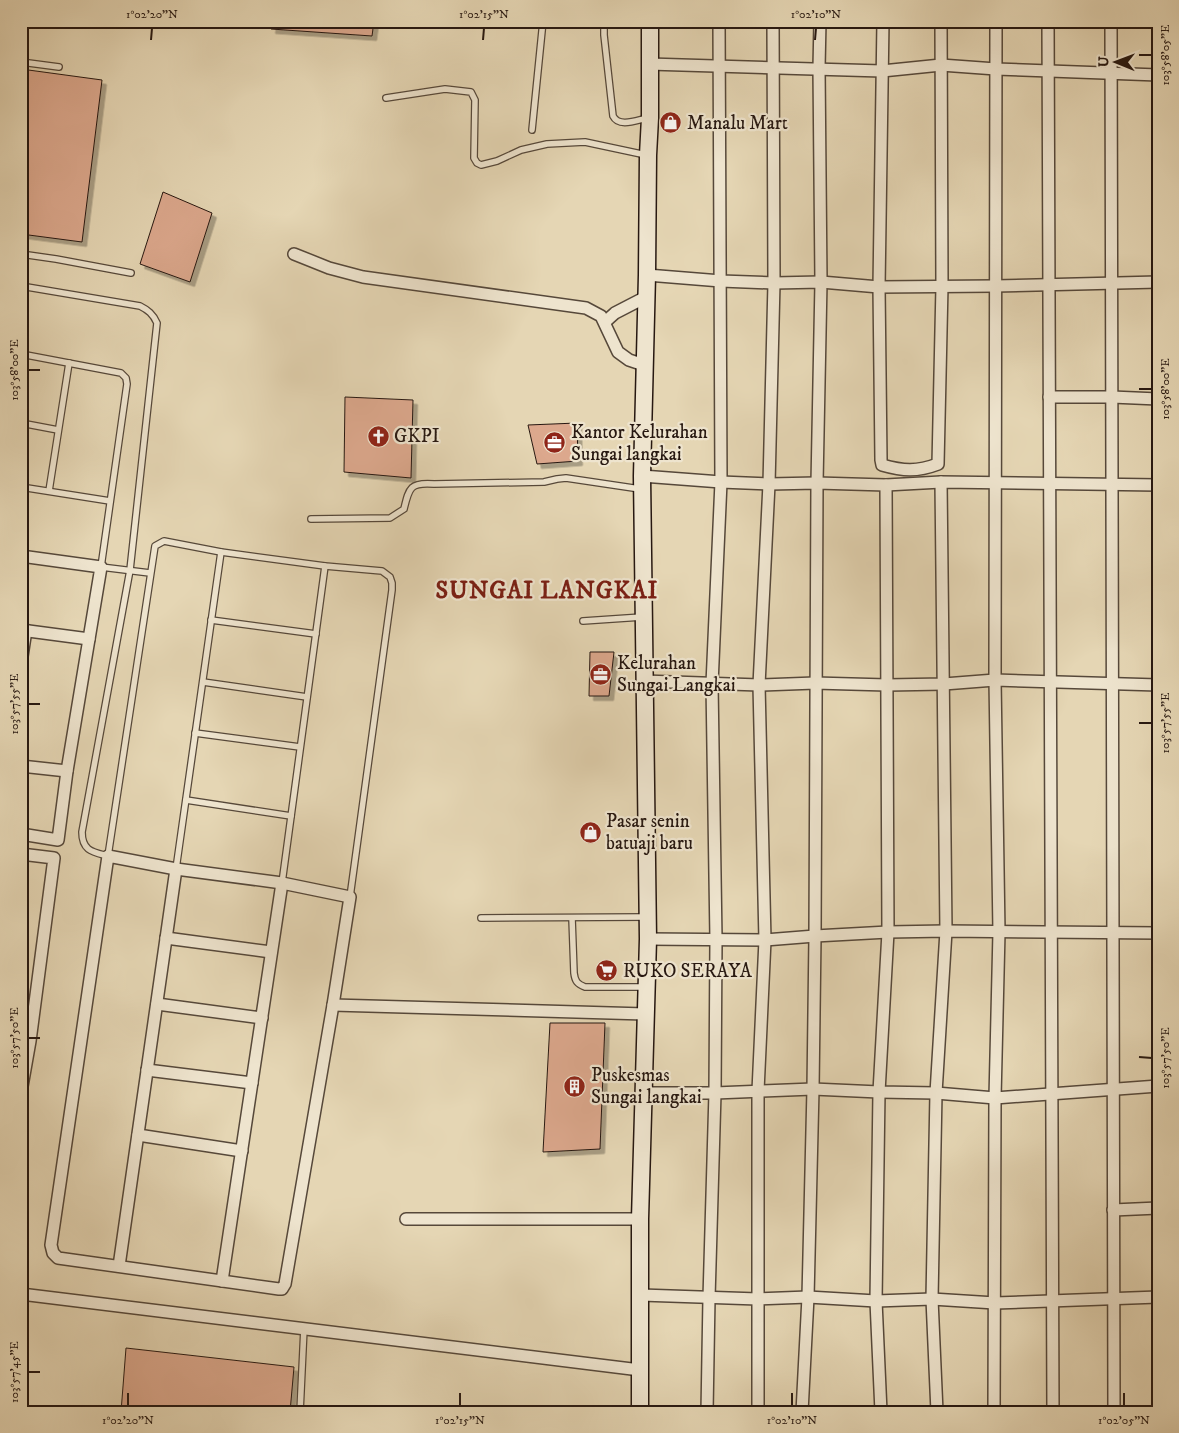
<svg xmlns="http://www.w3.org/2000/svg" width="1179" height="1433" font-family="'IM FELL DW Pica',serif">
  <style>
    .building { fill: #dca88d; stroke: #271811; filter: url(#shadow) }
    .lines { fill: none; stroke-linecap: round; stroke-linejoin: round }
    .lane-casing { stroke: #56483a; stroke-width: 8 }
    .street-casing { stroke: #56483a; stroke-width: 14 }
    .secondary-casing { stroke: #271811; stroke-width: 19 }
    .lane { stroke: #eee4ce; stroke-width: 5.5 }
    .street { stroke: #eee4ce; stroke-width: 11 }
    .secondary { stroke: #eee4ce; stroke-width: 16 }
    .ticks { fill: none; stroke: #271811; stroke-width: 2 }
    .labels { text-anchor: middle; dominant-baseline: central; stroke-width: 4.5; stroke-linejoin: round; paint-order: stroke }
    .poi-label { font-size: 19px; fill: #271811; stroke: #eee4ce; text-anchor: start }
    .district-label { font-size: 24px; font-weight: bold; letter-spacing: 1px; fill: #7a1f14; stroke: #eee4ce }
    .neatline { fill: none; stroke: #271811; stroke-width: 2 }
    .ticks-label { font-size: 12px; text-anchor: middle; fill: #271811 }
  </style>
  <defs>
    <filter id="shadow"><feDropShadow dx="4.5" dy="4.5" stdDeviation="0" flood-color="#0004"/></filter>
  </defs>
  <rect width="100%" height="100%" fill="#e5d6b4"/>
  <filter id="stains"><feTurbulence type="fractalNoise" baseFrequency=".004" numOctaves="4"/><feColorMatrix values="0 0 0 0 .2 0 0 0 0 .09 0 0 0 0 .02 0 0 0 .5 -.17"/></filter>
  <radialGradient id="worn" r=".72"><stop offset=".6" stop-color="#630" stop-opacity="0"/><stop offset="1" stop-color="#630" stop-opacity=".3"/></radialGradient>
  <g class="building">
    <path d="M272,21h102l-2,15 -101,-7z"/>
    <path d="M21,69l81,11 -20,162 -61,-8z"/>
    <path d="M163,192l49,21 -22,69 -50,-18z"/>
    <path d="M345,397l68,3 -2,78 -67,-6z"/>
    <path d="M577,423l1,38 -41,3 -9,-39z"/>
    <path d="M590,652h24l-5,44h-20z"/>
    <path d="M550,1023h55l-5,126 -57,3z"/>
    <path d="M126,1348l168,19 -4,45h-169z"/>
  </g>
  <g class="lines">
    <defs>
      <g id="lane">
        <path d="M604,21v14l9,81c6,12 24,4 35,2"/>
        <path d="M21,62l38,5"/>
        <path d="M386,98l59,-9 26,3 4,8 -1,58 3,5 4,2 16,-4 24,-11 26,-6 38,-2 61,13"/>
        <path d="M532,130l11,-109"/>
        <path d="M21,254l35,5 75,14"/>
        <path d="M21,286l119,20c8,4 13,8 17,17l-27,247 -48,262c0,19 11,20 26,24l47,-310 9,-5 57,11 104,14 57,5 8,6 2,6v7l-42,307"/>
        <path d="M21,354l100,19 5,5 1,6 -26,183 49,6"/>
        <path d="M21,423l37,7"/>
        <path d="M21,487l89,14"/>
        <path d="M49,491l20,-128"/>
        <path d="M311,519l79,-1 14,-9c5,-21 6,-27 30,-25l110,-2 13,-3 9,-1 74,11"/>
        <path d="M211,620l105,14"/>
        <path d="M583,621l59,-4"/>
        <path d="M203,682l104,15"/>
        <path d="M195,733l105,14"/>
        <path d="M186,800l105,16"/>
        <path d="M176,869l45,-317"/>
        <path d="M282,883l43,-317"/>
        <path d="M481,918l165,-1"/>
        <path d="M572,918l2,55c1,8 3,11 11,14h60"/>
        <path d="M300,1412l4,-84"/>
      </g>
      <g id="street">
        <path d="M883,21l-4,266 2,173 1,5c21,6 35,7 56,-1l4,-178 -1,-265"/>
        <path d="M1048,21l5,1391"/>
        <path d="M1111,21l3,1391"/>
        <path d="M649,64l233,7 59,-6 55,4 162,6"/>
        <path d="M294,254l35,14 34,9 223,31 15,8 17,36 11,8 15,5"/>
        <path d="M647,275l74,6 53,2 47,-1 58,5 116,-1 163,-4"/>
        <path d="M605,322l10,-9 31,-16"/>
        <path d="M1049,397h63l46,2"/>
        <path d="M642,476l79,6 48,2 48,-1 69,2 55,-3 217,3"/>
        <path d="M21,556l80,11 -34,204 -9,69 -37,-6"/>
        <path d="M21,630l68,9"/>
        <path d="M21,663l5,-33"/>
        <path d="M644,681l115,4 56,-2 72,2 57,-1 51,-4 163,5"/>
        <path d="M21,766l46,5"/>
        <path d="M21,854l33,4 -24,183 -9,51"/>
        <path d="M108,856l68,13 106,14 68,14 -17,108 -48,279 -3,5h-3l-221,-31 -5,-5 -2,-8z"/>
        <path d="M166,938l105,14"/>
        <path d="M648,939l117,1 50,-4 73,-4 58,-1 212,2"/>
        <path d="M157,1004l105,14"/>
        <path d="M333,1005l312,9"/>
        <path d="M147,1070l105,13"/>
        <path d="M643,1093h72l98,-4 66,3 57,1 59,5 163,-12"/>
        <path d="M138,1135l104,16"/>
        <path d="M1113,1210l45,-2"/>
        <path d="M406,1219h234"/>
        <path d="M119,1266l57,-397"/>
        <path d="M222,1281l60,-398"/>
        <path d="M21,1294l619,76"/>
        <path d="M641,1295l117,4 50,-2 68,4 56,-2 63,4 163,-6"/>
        <path d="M707,1412l2,-114 6,-205 1,-154 -4,-255 9,-202 -2,-461"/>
        <path d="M758,1412v-321l7,-151 -6,-255 10,-201 5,-201 -1,-262"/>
        <path d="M802,1412l6,-115 5,-208 2,-153 2,-453 4,-201 -2,-214 1,-47"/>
        <path d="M881,1412l-5,-111 3,-209 9,-160 -2,-447"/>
        <path d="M937,1412l-5,-113 4,-206 10,-162 -5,-449"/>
        <path d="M994,1412l1,-314 4,-166 -4,-252 1,-659"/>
      </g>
      <path id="secondary" d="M640,1412v-193l8,-280 -6,-463 5,-201 1,-120 2,-37v-97"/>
    </defs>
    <use href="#lane" class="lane-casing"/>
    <use href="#street" class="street-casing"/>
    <use href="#secondary" class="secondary-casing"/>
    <use href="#lane" class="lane"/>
    <use href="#street" class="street"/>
    <use href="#secondary" class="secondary"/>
  </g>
  <path class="ticks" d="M151,40l1,-12M483,40l1,-12M815,40l1,-12M1139,55h13M28,370h12M1139,389h13M28,704h12M1139,723h13M28,1038h12M1139,1057l13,1M28,1372h12M128,1406v-13M460,1406v-13M792,1406v-13M1124,1406v-13"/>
  <defs>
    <symbol id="shop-disc" viewBox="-11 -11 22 22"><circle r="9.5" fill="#8f2418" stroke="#eee4ce"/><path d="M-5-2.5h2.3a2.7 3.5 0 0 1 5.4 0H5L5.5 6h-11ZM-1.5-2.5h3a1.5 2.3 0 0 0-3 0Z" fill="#fff"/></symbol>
    <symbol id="church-disc" viewBox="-11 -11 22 22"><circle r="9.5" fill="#8f2418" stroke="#eee4ce"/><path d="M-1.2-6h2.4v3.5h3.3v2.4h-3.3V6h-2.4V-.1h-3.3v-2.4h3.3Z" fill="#fff"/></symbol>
    <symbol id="office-disc" viewBox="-11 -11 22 22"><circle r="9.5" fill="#8f2418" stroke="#eee4ce"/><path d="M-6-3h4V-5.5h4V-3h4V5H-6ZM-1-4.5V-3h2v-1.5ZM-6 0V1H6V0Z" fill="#fff"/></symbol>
    <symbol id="supermarket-disc" viewBox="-11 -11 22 22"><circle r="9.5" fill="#8f2418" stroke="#eee4ce"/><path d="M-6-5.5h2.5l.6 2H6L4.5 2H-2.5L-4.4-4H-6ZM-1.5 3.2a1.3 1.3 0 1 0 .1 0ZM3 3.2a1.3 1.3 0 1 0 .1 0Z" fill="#fff"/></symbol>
    <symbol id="building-disc" viewBox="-11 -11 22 22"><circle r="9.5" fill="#8f2418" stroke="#eee4ce"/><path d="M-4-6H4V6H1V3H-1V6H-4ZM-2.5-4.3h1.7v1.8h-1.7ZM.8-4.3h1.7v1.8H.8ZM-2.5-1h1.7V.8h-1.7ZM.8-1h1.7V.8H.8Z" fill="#fff"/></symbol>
  </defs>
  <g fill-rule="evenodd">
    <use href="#shop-disc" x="658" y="110" width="25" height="25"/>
    <use href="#church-disc" x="366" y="424" width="25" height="25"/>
    <use href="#office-disc" x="542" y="430" width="25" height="25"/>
    <use href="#office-disc" x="588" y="662" width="25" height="25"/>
    <use href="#shop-disc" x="578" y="820" width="25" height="25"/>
    <use href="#supermarket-disc" x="594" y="958" width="25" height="25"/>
    <use href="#building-disc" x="562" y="1074" width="25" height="25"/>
  </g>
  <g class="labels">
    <g class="poi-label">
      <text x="687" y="123">Manalu Mart</text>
      <text x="571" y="432">Kantor Kelurahan<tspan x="571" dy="22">Sungai langkai</tspan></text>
      <text x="394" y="436">GKPI</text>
      <text x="617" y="663">Kelurahan<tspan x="617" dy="22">Sungai Langkai</tspan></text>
      <text x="606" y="821">Pasar senin<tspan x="606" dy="22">batuaji baru</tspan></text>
      <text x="623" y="971">RUKO SERAYA</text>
      <text x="591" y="1075">Puskesmas<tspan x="591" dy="22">Sungai langkai</tspan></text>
    </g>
    <g class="district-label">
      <text x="547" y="591">SUNGAI LANGKAI</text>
    </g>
  </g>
  <rect width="1179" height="1433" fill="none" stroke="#e5d6b4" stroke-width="55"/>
  <g transform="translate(1116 62) rotate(271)" stroke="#eee4ce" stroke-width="4" paint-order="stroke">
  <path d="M0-4L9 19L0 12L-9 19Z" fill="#271811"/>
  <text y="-8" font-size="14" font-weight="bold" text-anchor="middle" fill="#271811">U</text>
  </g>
  <rect x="28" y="28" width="1124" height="1378" class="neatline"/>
  <g class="ticks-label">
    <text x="152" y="18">1°02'20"N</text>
    <text x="484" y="18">1°02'15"N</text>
    <text x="816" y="18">1°02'10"N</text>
    <text transform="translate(1165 55) rotate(-90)" y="4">103°58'05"E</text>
    <text transform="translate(14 370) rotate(-90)" y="4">103°58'00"E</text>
    <text transform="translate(1165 389) rotate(-90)" y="4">103°58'00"E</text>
    <text transform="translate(14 704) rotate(-90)" y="4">103°57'55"E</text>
    <text transform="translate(1165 723) rotate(-90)" y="4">103°57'55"E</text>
    <text transform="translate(14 1038) rotate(-90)" y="4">103°57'50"E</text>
    <text transform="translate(1165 1058) rotate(-90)" y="4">103°57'50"E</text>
    <text transform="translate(14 1372) rotate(-90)" y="4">103°57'45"E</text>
    <text x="128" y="1424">1°02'20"N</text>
    <text x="460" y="1424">1°02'15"N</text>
    <text x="792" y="1424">1°02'10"N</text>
    <text x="1124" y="1424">1°02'05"N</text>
  </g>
  <rect width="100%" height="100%" filter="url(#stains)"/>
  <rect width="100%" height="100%" fill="url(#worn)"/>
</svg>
